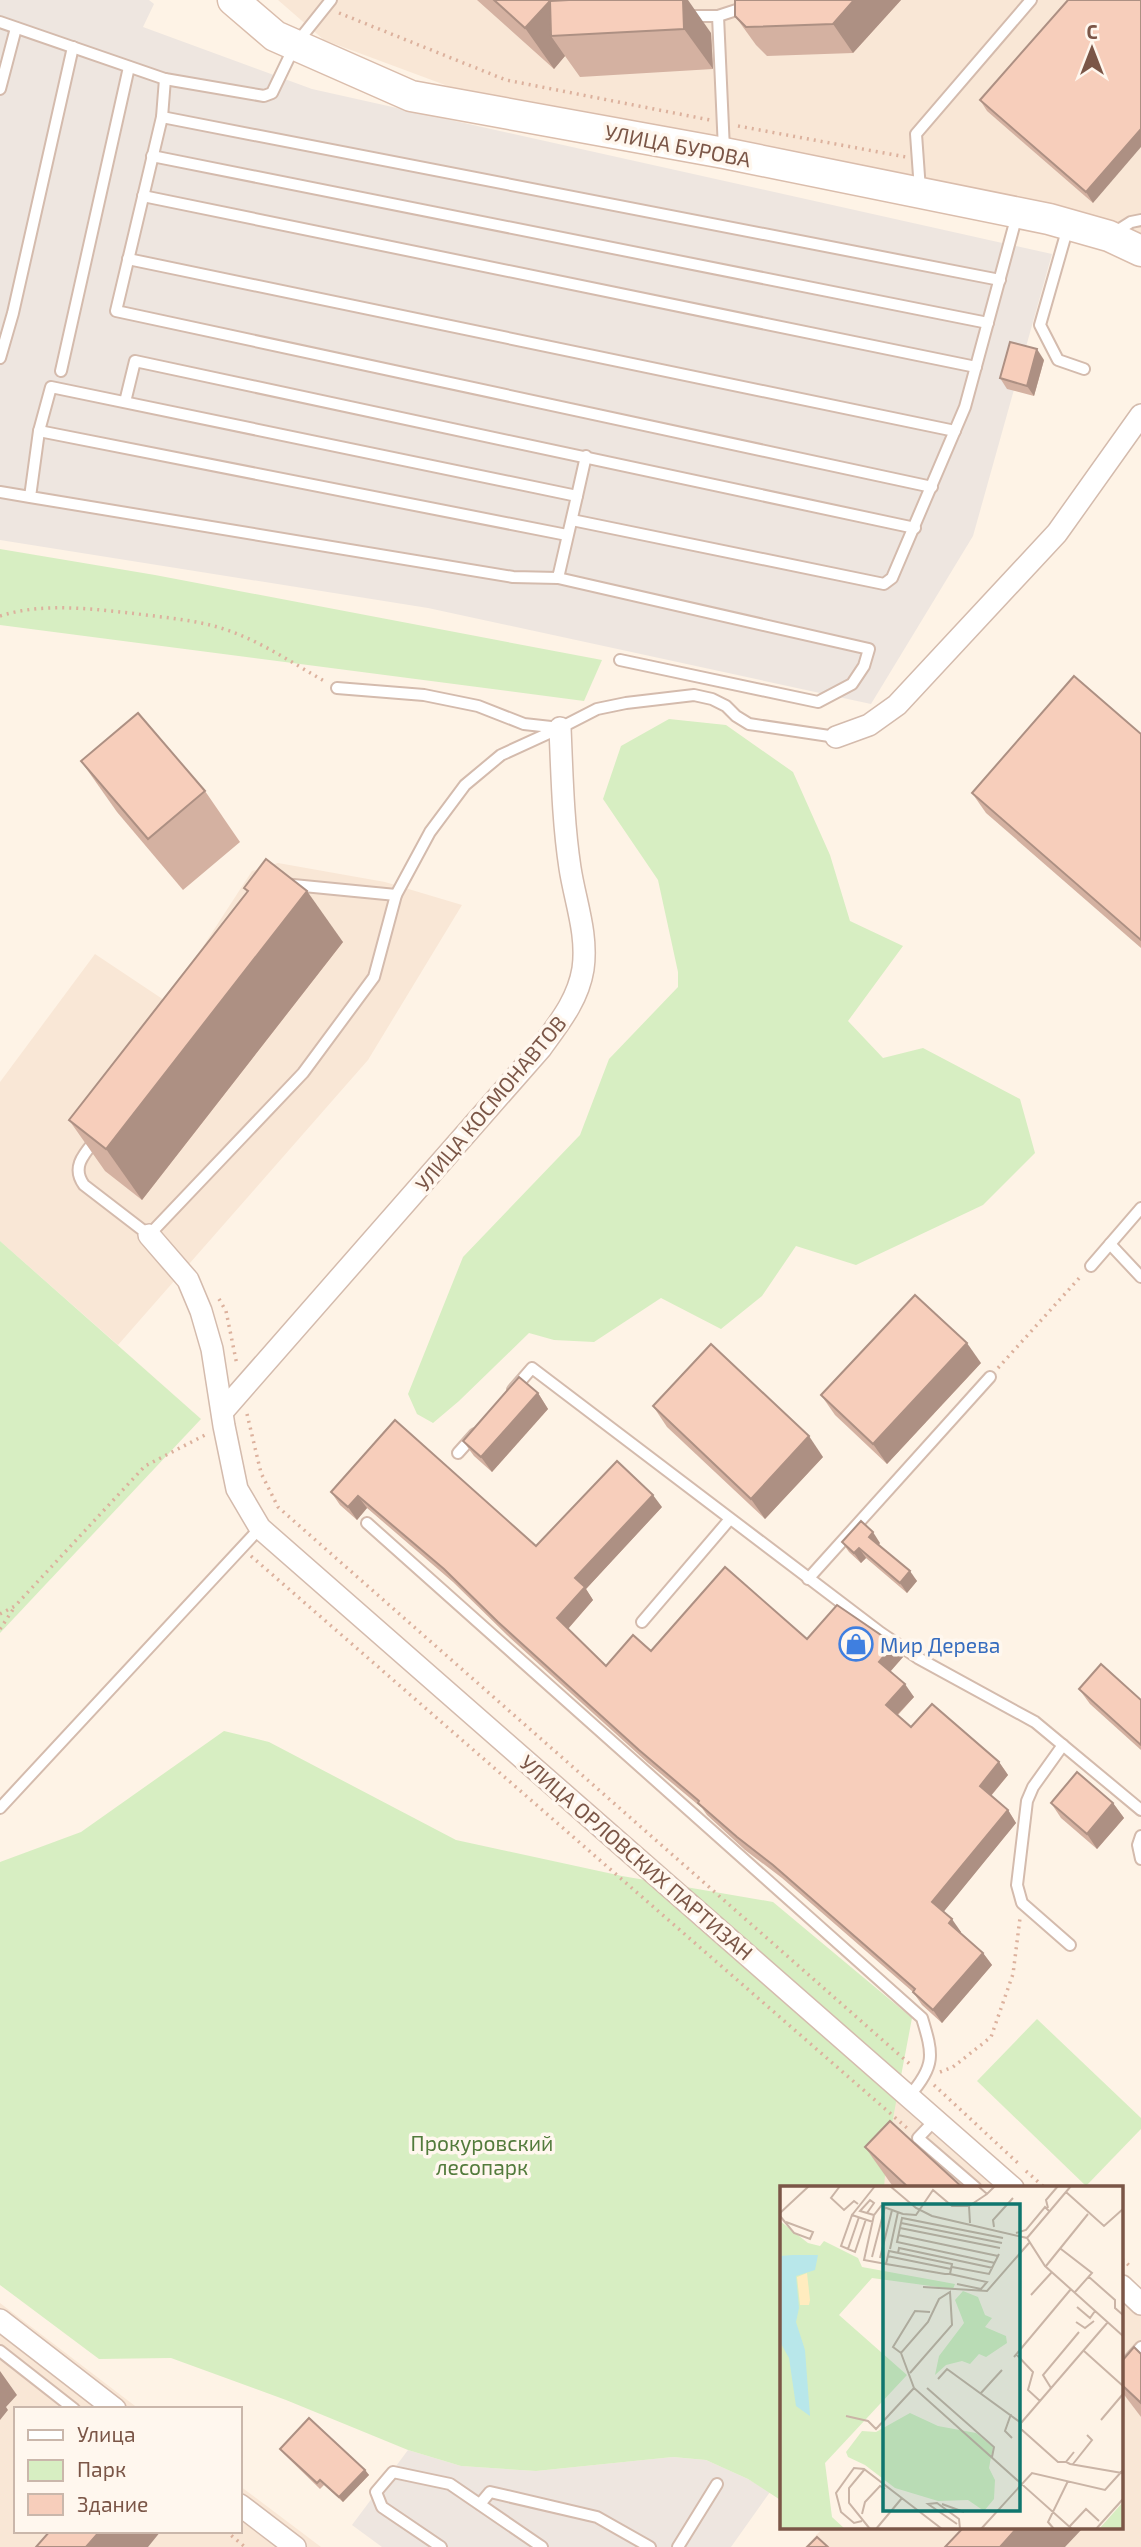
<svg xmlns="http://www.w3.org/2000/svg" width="1141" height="2547" font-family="'Exo 2',sans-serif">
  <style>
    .residential { fill: #f9e7d6 }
    .industrial { fill: #eee6e0 }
    .green { fill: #d7eec2 }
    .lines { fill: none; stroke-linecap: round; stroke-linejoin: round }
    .service-casing { stroke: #d4bbad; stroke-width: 14 }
    .minor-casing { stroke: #d4bbad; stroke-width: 24 }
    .secondary-casing { stroke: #dabdac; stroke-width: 33 }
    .path { stroke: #dcb19d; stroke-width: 3.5; stroke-dasharray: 2 5; stroke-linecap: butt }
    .service { stroke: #fff; stroke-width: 10 }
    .minor { stroke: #fff; stroke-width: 21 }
    .secondary { stroke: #fff; stroke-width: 30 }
    .wall { fill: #d4b1a1 }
    .shaded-wall { fill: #ad9083 }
    .building { fill: #f7cebb; stroke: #ad9083; stroke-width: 2 }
    .labels { text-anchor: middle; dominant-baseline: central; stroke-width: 7; stroke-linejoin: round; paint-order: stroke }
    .street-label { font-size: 21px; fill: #7b5647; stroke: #fff7ee }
    .shop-label { font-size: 21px; fill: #366cbe; stroke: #fff7ee; text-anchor: start }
    .park-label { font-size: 21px; fill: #537b3c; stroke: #fff7ee }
    .inset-road { fill: none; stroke: #cab4a6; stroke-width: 2 }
    .view { fill: #0f766e; fill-opacity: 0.15; stroke: #0f766e; stroke-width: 3.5 }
    .inset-edge { fill: none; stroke: #7b5647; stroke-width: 3.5 }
  </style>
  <rect width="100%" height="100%" fill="#fef3e6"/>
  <g class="residential">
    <path d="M278,0h863v236l-57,-24 -135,-28 -485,-92 -140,-52z"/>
    <path d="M278,863l107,19 77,23 -94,155 -250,285 -118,-104v-159l95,-128 72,48 85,-131z"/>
    <path d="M902,2086l107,102h-164z"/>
    <path d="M1122,2294l19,18v235h-336l18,-19h299z"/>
    <path d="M0,2303l139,106h-123v122h224v-45l81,61h-321z"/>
  </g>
  <g class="industrial">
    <path d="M0,0h149l5,4 -11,23 169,62 740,165 -79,282 -102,168 -443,-96 -428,-68z"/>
    <path d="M408,2450l53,16 75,5 137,-14 33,3 42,19 22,13 -39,55h-349l-30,-22z"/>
  </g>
  <g class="green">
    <path d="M0,549l155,26 447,85 -18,41 -584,-76z"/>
    <path d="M669,719l57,6 67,47 37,83 20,66 53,25 -55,75 35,37 40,-10 97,51 15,54 -52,52 -127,60 -60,-19 -34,50 -41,33 -60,-31 -67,44 -40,-2 -25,-7 -70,68 -26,22 -16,-9 -9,-20 55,-137 117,-122 29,-76 69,-72v-15l-20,-92 -55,-81 18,-53z"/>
    <path d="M0,1241l201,178 -201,214z"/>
    <path d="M224,1731l45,11 187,98 166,36 151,26 139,116 -25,132 -3,38h-102v313l-34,-22 -42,-19 -33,-3 -137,14 -75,-5 -53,-16 -122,-50 -115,-42 -72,1 -99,-74v-423l81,-30z"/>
    <path d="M1037,2019l104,99v11l-55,57 -109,-105z"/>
  </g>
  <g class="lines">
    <defs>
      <g id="service">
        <path d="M686,16h32l6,134"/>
        <path d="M718,16l49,-16"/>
        <path d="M0,22l165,57 -3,38"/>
        <path d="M165,79l99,17 8,-3 23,-48 36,-45"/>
        <path d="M0,89l16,-61"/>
        <path d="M152,156l836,167"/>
        <path d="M920,190l-4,-56 115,-134"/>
        <path d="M143,196l833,171"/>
        <path d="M1068,227l-28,98 18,35 26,9"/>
        <path d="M1112,234l19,-12 10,-2"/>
        <path d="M128,259l827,172"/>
        <path d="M0,358l13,-45 60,-266"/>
        <path d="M61,371l68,-304"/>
        <path d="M125,402l10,-41 780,167"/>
        <path d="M39,431l528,104"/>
        <path d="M932,487l-816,-176 46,-194 838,163"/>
        <path d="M0,492l30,5 483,80 45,1 19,-82 -526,-109 -12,44 -9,66"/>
        <path d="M577,496l9,-40"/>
        <path d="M572,520l312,64 8,-6 73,-171 52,-192"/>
        <path d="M558,578l311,71 -5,17 -12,18 -34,18 -198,-42"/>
        <path d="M337,688l87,7 54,11 46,18 36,4 37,-19 29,-6 68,-8 18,4 14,7 10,10 13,8 87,13"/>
        <path d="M283,884l113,11"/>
        <path d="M98,1137c-12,15 -28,29 -14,48l65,50 154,-162 71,-96 22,-82 34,-63 35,-47 36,-30 59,-27"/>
        <path d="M1110,1244l31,33"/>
        <path d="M1091,1266l50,-58"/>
        <path d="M513,1390l19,-22 349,265 37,25 117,64 106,88"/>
        <path d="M458,1453l17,-19"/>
        <path d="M367,1523l555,495c11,36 14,48 -13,78"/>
        <path d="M808,1579l182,-202"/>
        <path d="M642,1622l88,-103"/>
        <path d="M1063,1745l-30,42 -6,14 -10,84 5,18 48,42"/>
        <path d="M0,1808l260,-280"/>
        <path d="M1141,1836l-3,9 3,14"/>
        <path d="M936,2119l-18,19 58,50"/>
        <path d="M0,2351l74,58"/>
        <path d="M1122,2368l19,-21"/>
        <path d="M480,2504l10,-12 107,25 53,30"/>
        <path d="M441,2547l-59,-40 -6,-15 17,-20 57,12 92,63"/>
        <path d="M678,2547l39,-63"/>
      </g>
      <g id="minor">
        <path d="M836,737l33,-12 28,-20 160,-172 84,-118"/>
        <path d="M149,1235l39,45 13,31 11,38 12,77 13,63 23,39 753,660"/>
        <path d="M223,1411l318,-363c18,-25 37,-48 42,-79 5,-35 -8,-68 -13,-101 -7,-46 -8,-94 -10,-140"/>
        <path d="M1122,2286l19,18"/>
        <path d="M0,2320l115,89"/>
        <path d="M240,2505l55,42"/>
      </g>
      <path id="secondary" d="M233,0l42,36 136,60 313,57 325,66 60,17 32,15"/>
    </defs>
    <use href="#service" class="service-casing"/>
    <use href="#minor" class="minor-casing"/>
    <use href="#secondary" class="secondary-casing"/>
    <g class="path">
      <path d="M339,13l167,67 204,40"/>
      <path d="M738,126l168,31"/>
      <path d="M0,616c44,-14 93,-7 138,-2 30,4 60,6 89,16 35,12 67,34 99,52"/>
      <path d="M219,1299l7,12 11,54"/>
      <path d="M998,1368l84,-93"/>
      <path d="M247,1414l14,59 17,34 634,559"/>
      <path d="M251,1556l656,572"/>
      <path d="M0,1614l15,-8 130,-140 62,-32"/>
      <path d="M0,1629l14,-21"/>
      <path d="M940,2072l13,-5 38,-30 22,-63 7,-56"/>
      <path d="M934,2085l86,80"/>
      <path d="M1026,2171l19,17"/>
      <path d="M1122,2259l10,9"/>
      <path d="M226,2531l19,16"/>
    </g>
    <use href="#service" class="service"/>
    <use href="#minor" class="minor"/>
    <use href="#secondary" class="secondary"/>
  </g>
  <g class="wall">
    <path d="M477,0h71l2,1 161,32 2,36 -133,8 -15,-21 -11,13z"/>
    <path d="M735,0h166l-48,53 -86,3 -11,-11 -21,-29z"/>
    <path d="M1068,0l25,203 -106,-92 -7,-11z"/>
    <path d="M1044,360l-10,36 -27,-7 -7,-11z"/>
    <path d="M1141,734v214l-155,-135 -14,-20z"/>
    <path d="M81,761l124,30 35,51 -57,48 -66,-78z"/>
    <path d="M244,888l99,54 -201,258 -37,-29 -36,-51 178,-228z"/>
    <path d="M981,1363l-94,101 -52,-49 -14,-20z"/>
    <path d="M538,1393l10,16 -56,63 -18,-16 -11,-15z"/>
    <path d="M653,1406l170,51 -58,62 -98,-92z"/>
    <path d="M395,1420l141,126 126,-39 -76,82 7,11 -25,29 38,37 45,-15 156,-12 87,5 9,13 -13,15 24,25 -16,18 13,12 88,35 9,13 -17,21 17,14 8,13 -73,89 18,20 -1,1 23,20 9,12 -50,58 -20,-18 -9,-13 -131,-114 -37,-28 -38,-35 -5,-7 -54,-45 -141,-128 -54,-53 -86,-74 -10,12 -17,-15 -9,-13z"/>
    <path d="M842,1542l38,1 -1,2 38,36 -10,12 -41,-35 -5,5 -12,-11z"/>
    <path d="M1079,1689l62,11v50l-51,-46z"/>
    <path d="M1051,1803h62l11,15 -27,31 -36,-31z"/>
    <path d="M865,2147l98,41h-69z"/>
    <path d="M1141,2354v63l-19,-25v-31z"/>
    <path d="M280,2449l85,21 4,5 -26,27 -19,-17 -4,4 -36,-35z"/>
  </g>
  <g class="shaded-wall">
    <path d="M683,0h5l23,33 2,36 -29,-40z"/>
    <path d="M854,0h47l-48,53 -20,-29z"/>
    <path d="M550,1l1,35 14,20 -11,13 -29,-41z"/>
    <path d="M1141,129v18l-48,56 -7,-11z"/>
    <path d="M1037,349l7,11 -10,36 -7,-10z"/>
    <path d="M307,891l36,51 -201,258 -36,-51z"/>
    <path d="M967,1343l14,20 -94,101 -14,-20z"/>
    <path d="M538,1393l10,16 -56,63 -11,-15z"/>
    <path d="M809,1436l14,21 -58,62 -14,-20z"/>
    <path d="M653,1495l9,12 -76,82 7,11 -27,31 -9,-13 18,-40z"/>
    <path d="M358,1496l9,12 -10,12 -9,-13z"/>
    <path d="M873,1532l7,11 -4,4 -7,-10z"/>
    <path d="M859,1548l7,10 -5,5 -7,-10z"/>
    <path d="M910,1571l7,10 -10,12 -7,-10z"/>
    <path d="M894,1644l9,13 -15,17 -9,-12z"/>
    <path d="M905,1684l9,13 -19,20 -9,-12z"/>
    <path d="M999,1762l9,13 -20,24 -8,-13z"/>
    <path d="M1113,1803l11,15 -27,31 -10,-15z"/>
    <path d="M1008,1810l8,13 -75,92 -9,-13z"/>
    <path d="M952,1919l9,13 -4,4 -8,-13z"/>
    <path d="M983,1953l9,12 -50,58 -9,-13z"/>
    <path d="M0,2371l17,24 -11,12 2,3 -8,10z"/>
    <path d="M365,2470l4,5 -26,27 -4,-5z"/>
    <path d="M1017,2528h66l-18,19h-65z"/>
    <path d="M100,2531h61l-13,16h-62z"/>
  </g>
  <g class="building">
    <path d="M494,0h54l2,1 -25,27z"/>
    <path d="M569,0h114l1,29 -133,7 -1,-35z"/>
    <path d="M735,0h119l-21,24 -87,3 -11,-11z"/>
    <path d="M1068,0h73v129l-55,63 -106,-92z"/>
    <path d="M1010,342l27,7 -10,37 -27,-8z"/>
    <path d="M1074,676l67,58v206l-169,-147z"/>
    <path d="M138,713l67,78 -57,48 -67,-78z"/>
    <path d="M266,859l41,32 -201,258 -37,-29 179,-229 -4,-3z"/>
    <path d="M915,1295l52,48 -94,101 -52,-49z"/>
    <path d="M711,1344l98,92 -58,63 -98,-93z"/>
    <path d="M519,1377l19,16 -57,64 -18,-16z"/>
    <path d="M395,1420l141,126 81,-85 36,34 -78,83 10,9 -28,31 49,48 27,-31 18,16 74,-84 82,72 30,-34 57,39 -15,18 26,22 -19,21 25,22 21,-23 67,58 -19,24 28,24 -76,92 20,17 -3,4 34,30 -50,57 -20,-18 2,-3 -142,-124 -36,-28 -39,-34 1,-2 -60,-51 -141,-128 -54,-53 -86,-73 -10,11 -17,-15z"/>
    <path d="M861,1521l12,11 -4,5 41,34 -10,12 -41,-35 -5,5 -12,-11z"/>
    <path d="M1101,1664l40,36v45l-62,-56z"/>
    <path d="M1077,1772l36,31 -26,31 -36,-31z"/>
    <path d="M890,2121l73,67h-54l-44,-41z"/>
    <path d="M1134,2347l7,7v49l-19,-18v-24z"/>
    <path d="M309,2418l56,52 -26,27 -19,-17 -3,3 -37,-34z"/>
    <path d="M963,2528h54l-17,19h-55z"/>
    <path d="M50,2531h50l-14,16h-50z"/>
    <path d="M817,2537l11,10h-21z"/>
  </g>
  <defs>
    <symbol id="shop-ring" viewBox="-11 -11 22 22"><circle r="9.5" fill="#fff7ee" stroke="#3f7fe0" stroke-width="1.5"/><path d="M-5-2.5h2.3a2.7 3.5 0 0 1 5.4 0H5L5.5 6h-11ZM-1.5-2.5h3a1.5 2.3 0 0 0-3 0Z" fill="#3f7fe0"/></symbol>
  </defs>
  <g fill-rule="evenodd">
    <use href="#shop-ring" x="837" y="1625" width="38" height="38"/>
  </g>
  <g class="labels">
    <g class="street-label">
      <text transform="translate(678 145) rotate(11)">УЛИЦА БУРОВА</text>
      <text transform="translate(490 1103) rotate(-50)">УЛИЦА КОСМОНАВТОВ</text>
      <text transform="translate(637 1857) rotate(41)">УЛИЦА ОРЛОВСКИХ ПАРТИЗАН</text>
    </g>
    <g class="shop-label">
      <text x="880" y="1644">Мир Дерева</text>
    </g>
    <g class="park-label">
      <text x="482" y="2142">Прокуровский<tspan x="482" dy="24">лесопарк</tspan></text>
    </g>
  </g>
  <g transform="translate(780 2186)">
    <rect width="343" height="343" fill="#fef3e6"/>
    <path d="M0,35l28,22 12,3 4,-5 34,17 4,9 93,17 -2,5 -81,-11 -33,37 68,60 -82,88 7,54 13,12h-65zM183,105l15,6 7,18 7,3 -7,9 21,9 1,7 -21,14 -7,-3 -9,10 -8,-3 -16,4 -11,10 4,-19 25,-33 -9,-23zM130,227l28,13 38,7 17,14 -4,21 6,12 -1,19 -10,12 -16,-11 -30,1 -43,-13 -30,-23 -17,-8 -2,-5 16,-21 14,1zM343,316v27h-24z" fill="#d7eec2"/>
    <path d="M27,87l3,27 -1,5h-9l-3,-28z" fill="#ffecbf"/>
    <path d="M13,69h25l-3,15 -19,6 3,32 -3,14 9,28 5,66 -14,-10 -7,-48 -9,-16v-86z" fill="#b8e7ea"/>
    <path class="inset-road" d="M60,0l-9,12 13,12 10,-9 4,3M110,0l26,22 16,8 95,22 18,28 78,70M198,0l9,8 8,-8M286,6l38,34 19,-17M189,20l18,-12M268,22l-2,-8 12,-14M0,27l29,-27M87,27l7,-10 -4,-3 -10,11 14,4 7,-9 22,8M123,28l13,1 17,-25 19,16h17l1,17M72,29l23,-29M94,29l-10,45 22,4 59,10h5l2,-10 -63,-13 -3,13M0,30l14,17 16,6 3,-7 -27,-10M86,33l-11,33 -14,-6 11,-31 21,7M121,37l101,20M214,41l-1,-7 20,-22M120,42l100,20M236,47l10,-3 19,-23 4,4M118,49l100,21M247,52l44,-52M68,63l11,-32M110,63l8,-37M281,63l31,24 -17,19M118,67l1,-5 94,20M107,70l64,13M92,71l13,-50M100,72l12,-48M215,77l-98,-21 5,-24 101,20M266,80l42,-52M172,81l37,7 10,-20M170,88l37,8 -6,7 -24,-5M309,91l26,23v8l8,7M143,101l64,4 42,-48M251,109l21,-23M297,121l13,11 5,-7M296,136l9,6 9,-7M304,165l39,35M121,167l13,35 158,141M236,168l17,18 -5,18 12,11M234,171l57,-68M130,187l42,-48 -2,-33 -11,7 -11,23 -27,31 -8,-6 22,-36 15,1M158,193l9,-10 74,54v6l37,33h8M147,202l67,59 -2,10M271,202l-8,-13 36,-43M200,208l22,-24M231,228l-6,17 7,7M66,230l22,5 8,8 38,-41M321,234l22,-26M241,237l87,-101M294,266l-8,10 4,2 52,9M293,278l19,-24 -5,-5M84,284l-15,18v15l21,26M162,318l22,8M82,328l3,-12 15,-16 5,3M82,335l-8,2 -13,-11 -5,-19 18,-25 10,1 78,60M177,338l-29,-20 9,-1 22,16 1,10M290,340l16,-17 13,12M96,343l26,-31M201,343l51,-56 73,17 18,-20M274,343l-6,-7 20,-41M316,343l27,-30"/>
    <path class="view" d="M103,18h137v307h-137z"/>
    <rect width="343" height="343" class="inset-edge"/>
  </g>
  <rect x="14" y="2407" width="228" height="126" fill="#fff7ee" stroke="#cab7ab" stroke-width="2"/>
  <rect x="28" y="2430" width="35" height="10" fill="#ffffff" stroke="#cab7ab" stroke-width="2"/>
  <text x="77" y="2442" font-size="21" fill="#7b5647">Улица</text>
  <rect x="28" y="2460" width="35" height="21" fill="#d7eec2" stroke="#cab7ab" stroke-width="2"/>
  <text x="77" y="2477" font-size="21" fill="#7b5647">Парк</text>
  <rect x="28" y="2494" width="35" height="21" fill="#f7cebb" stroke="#cab7ab" stroke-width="2"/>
  <text x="77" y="2512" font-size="21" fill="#7b5647">Здание</text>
  <g transform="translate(1092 49)" stroke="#fff7ee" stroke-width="5" paint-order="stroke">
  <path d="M0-5L12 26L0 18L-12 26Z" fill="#7b5647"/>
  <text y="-10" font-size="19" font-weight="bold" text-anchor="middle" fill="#7b5647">С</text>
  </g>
</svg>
